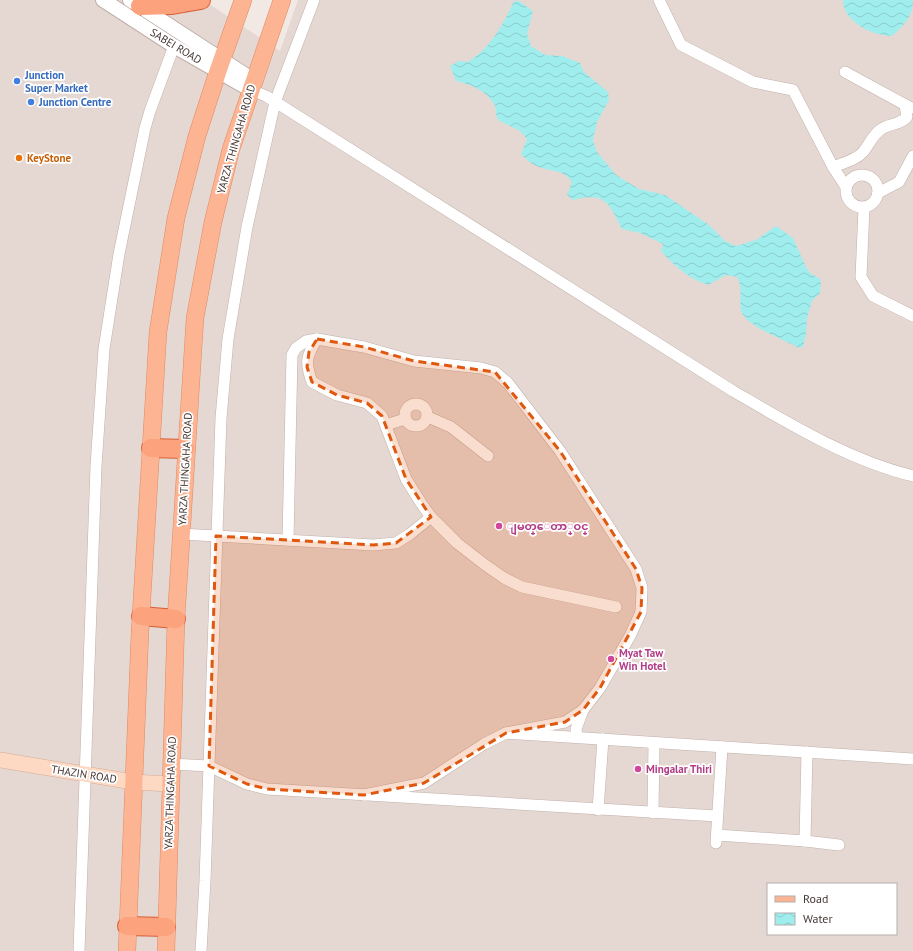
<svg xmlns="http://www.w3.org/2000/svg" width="913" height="951" font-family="'PT Sans','Noto Sans Myanmar',sans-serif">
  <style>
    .residential { fill: #e5d8d2; fill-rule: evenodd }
    .water { fill: url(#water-waves) }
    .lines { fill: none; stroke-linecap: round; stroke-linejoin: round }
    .minor-casing { stroke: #c0b0aa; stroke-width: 12 }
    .tertiary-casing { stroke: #c0b0aa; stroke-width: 16 }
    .secondary-casing { stroke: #d4ac96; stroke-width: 16 }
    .primary-casing { stroke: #e18962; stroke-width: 18 }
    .trunk-casing { stroke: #da5d35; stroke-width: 20 }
    .minor { stroke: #fff; stroke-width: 11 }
    .tertiary { stroke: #fff; stroke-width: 14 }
    .secondary { stroke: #fdd8c2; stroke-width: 15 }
    .primary { stroke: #fcb492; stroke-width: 17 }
    .trunk { stroke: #fca27c; stroke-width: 18 }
    .marked { fill: #e0570e; fill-opacity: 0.2; stroke: #e0570e; stroke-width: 3; stroke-dasharray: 8 5; stroke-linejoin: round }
    .shop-dot { fill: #3f7fe0; stroke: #fff; stroke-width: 1.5 }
    .food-dot { fill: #e8710a; stroke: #fff; stroke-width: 1.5 }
    .hotel-dot { fill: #d1479c; stroke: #fff; stroke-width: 1.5 }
    .labels { text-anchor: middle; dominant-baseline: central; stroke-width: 3.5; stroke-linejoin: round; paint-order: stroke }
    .street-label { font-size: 11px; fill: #433734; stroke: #fff }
    .shop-label { font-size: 11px; font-weight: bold; fill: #366cbe; stroke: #fff; text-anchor: start }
    .food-label { font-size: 11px; font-weight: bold; fill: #c56008; stroke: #fff; text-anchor: start }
    .hotel-label { font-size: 11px; font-weight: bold; fill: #b23c85; stroke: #fff; text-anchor: start }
  </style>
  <defs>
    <pattern id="water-waves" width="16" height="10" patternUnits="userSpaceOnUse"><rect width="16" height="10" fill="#a0edee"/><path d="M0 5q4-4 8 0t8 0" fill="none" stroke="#8bcccd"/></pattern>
  </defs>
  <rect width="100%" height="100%" fill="#f2e8e4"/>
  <path class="residential" d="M0,0h203l77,51 18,-51h615v951h-913zM768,884h128v50h-128z"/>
  <g class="water">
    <path d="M843,0h70c0,17 -9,25 -21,36 -19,0 -49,-14 -49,-36z"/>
    <path d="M514,1h5l14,10 -6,23 4,12 14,9 17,1 18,7 4,9 24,20 1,8 -12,22 -4,19 4,11 19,23 23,14 26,6 44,30 16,16 11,5 20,-6 20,-14 17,12 13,29 4,6 10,6 1,5 -1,9 -8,8 -5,17 -1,16 -3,13 -4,1c-13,-7 -56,-23 -58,-38 -2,-12 2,-22 -4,-33l-11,-2 -18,10c-19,-6 -34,-19 -47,-34l2,-7 -23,-11 -18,-4c-13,-25 -16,-38 -49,-29l-6,-5 5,-13c-9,-13 -20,-10 -33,-15 -7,-2 -13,-8 -18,-13l6,-15 -7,-8 -22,-11c-3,-5 -1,-11 -4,-16 -8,-14 -23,-19 -38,-23l-6,-15 9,-5 9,1c23,-15 35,-37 46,-61z"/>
  </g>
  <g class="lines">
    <defs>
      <g id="minor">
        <path d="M659,0l22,45 72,37 40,8 40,77"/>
        <path d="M845,72l66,36"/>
        <path d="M251,90l15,6 467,295c57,33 115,69 180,85"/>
        <circle cx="862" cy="191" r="16"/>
        <path d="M846,187l-13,-20c10,-4 23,-7 30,-15 6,-7 9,-16 17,-22 8,-7 19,-4 27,-13l-2,-12"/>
        <path d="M878,193l21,-11 14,-26"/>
        <path d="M864,208l-3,69 12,19 40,20"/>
        <path d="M317,339c-11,17 -12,24 -5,43l25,13 30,8 15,13 24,63 15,24 10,14 26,26 27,21 20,14 18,9 94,20"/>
        <circle cx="416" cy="415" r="11"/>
        <path d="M428,417l23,10 37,29"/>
        <path d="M386,425l19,-6"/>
        <path d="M181,534l192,11 23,-2 14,-9 21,-17"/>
        <path d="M288,540l4,-185 4,-7 10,-7 11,-2 47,8 50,14 67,7 14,4 13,11 52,68 76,118 6,19 -1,24 -11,24 -30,52 -17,22 -18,12 -59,11"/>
        <path d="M577,737l-1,-8 7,-19"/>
        <path d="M171,764l38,2 38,18 20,5 450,27"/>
        <path d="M364,795l60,-12 60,-39 22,-11 407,26"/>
        <path d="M598,810l5,-71"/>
        <path d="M653,813l1,-70"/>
        <path d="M717,835l88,6 34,4"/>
        <path d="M805,841l2,-89"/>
        <path d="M716,843l6,-96"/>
        <path d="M79,951l17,-485 8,-117 15,-95 26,-126 5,-17 24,-65"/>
        <path d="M201,951l4,-70 16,-463 7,-79 19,-112 28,-125 39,-102"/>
      </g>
      <g id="tertiary">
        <path d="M103,0l71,46 77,44"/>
        <path d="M130,0l123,80"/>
      </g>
      <path id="secondary" d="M0,760l133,22 36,2"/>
      <g id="primary">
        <path d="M127,951l13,-319 18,-300 18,-114 21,-82 21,-65 25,-71"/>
        <path d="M166,951l10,-332 19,-301 18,-96 18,-73 51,-149"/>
      </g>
      <g id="trunk">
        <path d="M140,6l32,-1 29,-5"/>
        <path d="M151,448l34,1"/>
        <path d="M141,616l35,3"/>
        <path d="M127,926l39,1"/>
      </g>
    </defs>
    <use href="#minor" class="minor-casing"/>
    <use href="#tertiary" class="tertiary-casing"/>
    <use href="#secondary" class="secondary-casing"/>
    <use href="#primary" class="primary-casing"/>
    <use href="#trunk" class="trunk-casing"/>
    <use href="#minor" class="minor"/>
    <use href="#tertiary" class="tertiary"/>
    <use href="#secondary" class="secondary"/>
    <use href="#primary" class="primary"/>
    <use href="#trunk" class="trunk"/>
  </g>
  <path class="marked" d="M317,339l47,8 50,14 81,11 65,79 76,118 6,19 -1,24 -41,76 -17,22 -18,12 -59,11 -82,50 -60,12 -97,-6 -20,-5 -38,-18 7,-230 157,9 23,-2 35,-26 -25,-38 -24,-63 -15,-13 -30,-8 -25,-13 -5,-15 2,-15z"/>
  <g class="shop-dot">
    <circle cx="17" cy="81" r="4"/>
    <circle cx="31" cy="102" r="4"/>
  </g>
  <circle class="food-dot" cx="19" cy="158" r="4"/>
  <g class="hotel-dot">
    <circle cx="499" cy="526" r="4"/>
    <circle cx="611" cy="659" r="4"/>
    <circle cx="638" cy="769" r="4"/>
  </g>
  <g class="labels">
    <g class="street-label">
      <text transform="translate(176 46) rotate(31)">SABEI ROAD</text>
      <text transform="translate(236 139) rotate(-74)">YARZA THINGAHA ROAD</text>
      <text transform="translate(185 469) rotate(-87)">YARZA THINGAHA ROAD</text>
      <text transform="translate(84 774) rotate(9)">THAZIN ROAD</text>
      <text transform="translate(170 793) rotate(-88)">YARZA THINGAHA ROAD</text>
    </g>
    <g class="shop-label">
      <text x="25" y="75">Junction<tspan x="25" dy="13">Super Market</tspan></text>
      <text x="39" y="102">Junction Centre</text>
    </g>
    <g class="food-label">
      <text x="27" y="158">KeyStone</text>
    </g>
    <g class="hotel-label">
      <text x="507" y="526">ျမတ္ေတာ္ဝင္</text>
      <text x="619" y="653">Myat Taw<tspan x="619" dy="13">Win Hotel</tspan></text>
      <text x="646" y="769">Mingalar Thiri</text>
    </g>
  </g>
  <rect x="767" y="883" width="130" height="52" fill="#ffffff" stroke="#b4afae"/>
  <rect x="775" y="896" width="20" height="6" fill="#fcb492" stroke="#b4afae"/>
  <text x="803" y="903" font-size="12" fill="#433734">Road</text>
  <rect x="775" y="913" width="20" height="12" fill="url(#water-waves)" stroke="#b4afae"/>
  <text x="803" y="923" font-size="12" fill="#433734">Water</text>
</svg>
